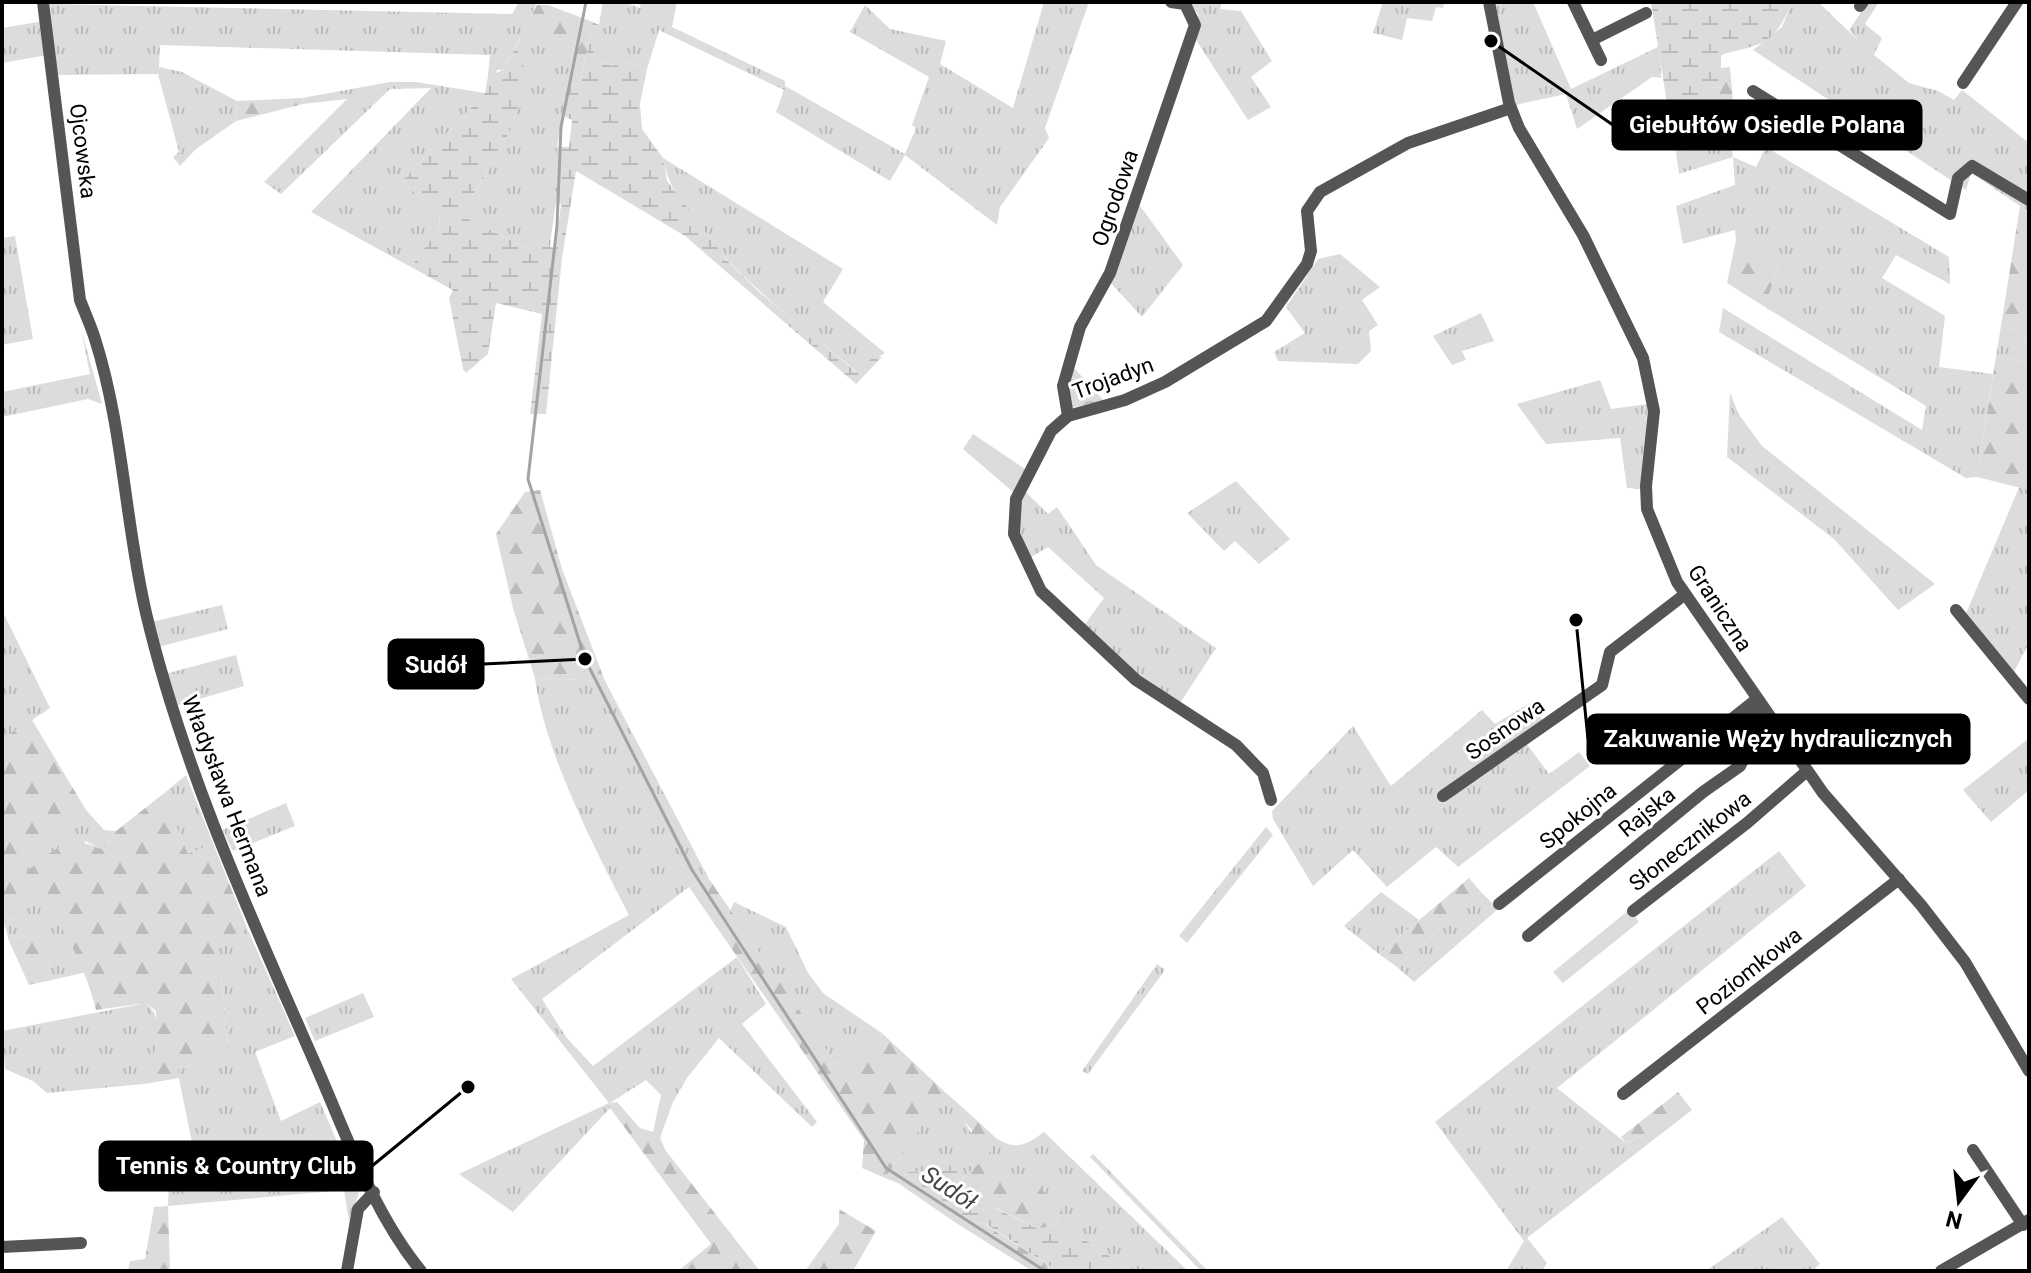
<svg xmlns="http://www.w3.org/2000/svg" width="2031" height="1273" font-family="Roboto,sans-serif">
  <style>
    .grass { fill: url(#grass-tufts) }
    .forest { fill: url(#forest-firs) }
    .wetland { fill: url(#wetland-marsh) }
    .park { fill: url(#park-crowns) }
    .garden { fill: #dcdcdc }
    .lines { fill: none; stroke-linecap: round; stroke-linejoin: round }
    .stream { stroke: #a3a3a3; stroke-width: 3 }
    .minor { stroke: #555; stroke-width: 12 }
    .labels { text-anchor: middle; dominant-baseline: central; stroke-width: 6; stroke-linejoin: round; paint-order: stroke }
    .street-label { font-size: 22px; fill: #000; stroke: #fff }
    .water-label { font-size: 24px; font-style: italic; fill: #444; stroke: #fff }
    .leader { fill: none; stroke: #000; stroke-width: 3 }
    .callout-dot { fill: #000; stroke: #fff; stroke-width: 3 }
    .callout { fill: #000; stroke: #000; stroke-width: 3 }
    .callout-label { font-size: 24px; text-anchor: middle; font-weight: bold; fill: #fff }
  </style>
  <defs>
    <pattern id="grass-tufts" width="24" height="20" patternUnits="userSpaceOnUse" patternTransform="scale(2)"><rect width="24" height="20" fill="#dcdcdc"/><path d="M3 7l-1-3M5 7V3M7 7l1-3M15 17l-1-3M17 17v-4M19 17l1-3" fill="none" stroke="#bbb"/></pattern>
    <pattern id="forest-firs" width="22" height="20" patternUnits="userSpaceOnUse" patternTransform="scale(2)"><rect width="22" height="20" fill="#dcdcdc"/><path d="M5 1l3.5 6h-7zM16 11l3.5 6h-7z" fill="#bbb"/></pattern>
    <pattern id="wetland-marsh" width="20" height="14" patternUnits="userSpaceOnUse" patternTransform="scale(2)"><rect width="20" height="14" fill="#dcdcdc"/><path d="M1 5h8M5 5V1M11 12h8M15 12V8" fill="none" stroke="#bbb"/></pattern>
    <pattern id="park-crowns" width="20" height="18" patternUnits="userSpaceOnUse" patternTransform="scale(2)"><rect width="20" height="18" fill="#dcdcdc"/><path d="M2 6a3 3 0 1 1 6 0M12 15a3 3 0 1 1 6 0" fill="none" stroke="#bbb"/></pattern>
  </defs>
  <rect width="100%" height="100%" fill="#fff"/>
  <g class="grass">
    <path d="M519,2h18l-12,28 49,19 -17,98 3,26 -9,64 -24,11 -61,-30 -3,-8c36,-56 70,-101 57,-172l-17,32h-6l-2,6h-7l2,-21 -330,-10 -1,22 23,5 55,29 -1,20 -40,28 -16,17 -7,-9 6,-5 -21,-78 -102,1 -6,-71 462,10z"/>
    <path d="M603,2h20l17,6 1,-6h36l-5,25 113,54v5l120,68 11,-26 -4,-3 17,-48 -79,-45 15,-27 25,24 56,12 -6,23 73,44 31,-106h45l-44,126 4,10 -49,69 -3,18 -92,-70 -15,26 -114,-69 8,-22 -125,-60 -12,39 -20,-7 -16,4 -18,-9z"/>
    <path d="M1187,2h35l-2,7 21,2 31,50 -21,16 20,30 -23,13 -54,-83 4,-23z"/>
    <path d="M1383,2h62l-2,6 -7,-1 -4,14 -25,-3 -5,22 -29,-7z"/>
    <path d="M1495,2h38l38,87 89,-43 1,32 -9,-1 -75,52 -11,-35 -51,11z"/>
    <path d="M1792,2h26l43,41 -12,-13 19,-28h11l-14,22 17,14 -8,17 35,28 29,8 16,9 8,-10 67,53v69l-58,-39 -5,17 -213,-140 29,-23z"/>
    <path d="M44,21l3,34 -45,8v-35z"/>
    <path d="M390,82h26l69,11 -83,88 37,34 1,12 -29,40 -100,-55 120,-124 -41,1 -109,105 -17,-12 83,-83 -44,5 -1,-6z"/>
    <path d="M1729,134l4,23 23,10 10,-20 183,110 1,27 -54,-29 -14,23 63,38 -6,51 54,7 -16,103 -11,1 -247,-146 4,-24 199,122 4,-24 -161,-99 13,-40 -42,-27 -1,-10 -52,14 -7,-38 59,-21 -2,-28 -54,17 -3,-22z"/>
    <path d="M663,158l180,111 -20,33 62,51 -29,18c-57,-46 -182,-140 -193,-213z"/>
    <path d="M1138,203l45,62 -41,52 -32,-35z"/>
    <path d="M15,236l18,103 -31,6v-107z"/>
    <path d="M1340,254l40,33 -18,13 16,25 -9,6 2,20 -13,13 -80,-3 -4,-9 31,-19 -19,-26 32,-48z"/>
    <path d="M1481,313l13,28 -32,10 4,9 -14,5 -19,-29z"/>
    <path d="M2001,326l14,4 4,11 10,1v21l-33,-7z"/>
    <path d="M81,329l21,75 -14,-5 -86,18v-25l88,-18z"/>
    <path d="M1600,380l11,29 37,-5 -8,85 -13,-1 -7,-50 -74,6 -29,-40z"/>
    <path d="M1730,392l8,21 24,33 173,138 -37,26 -64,-71 -107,-82z"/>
    <path d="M1236,481l54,58 -31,25 -24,-23 -11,10 -37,-38z"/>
    <path d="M2020,485l9,5v153l-16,31 -48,-58z"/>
    <path d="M1025,491l23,23 9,-7 39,58 120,83 -36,55 -39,-24 -58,-52 21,-29 -56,-51 -20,12c-8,-23 -14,-45 -3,-68z"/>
    <path d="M222,605l6,24 -70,18 -6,-25z"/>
    <path d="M2,610l48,98 -46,31 -2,-1z"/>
    <path d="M236,655l8,31 -69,20 -10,-32z"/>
    <path d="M535,678l70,3 104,198 -20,8 -147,112 24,38 27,29 144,-109 29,47 -24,20 75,98 -5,5 -93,-89 -32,40 -14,24 -7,-2 -20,-20 -36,23v5l-97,104 -54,-38 150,-71 -98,-124 118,-64c-34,-66 -85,-164 -94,-237z"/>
    <path d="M1530,703l18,24 -22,16 23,31 30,-22 11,14 -132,101 -22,-20 -49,40 -34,-37 -40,36 -40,-67 -1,-8 81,-85 38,60 91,-76 13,14z"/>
    <path d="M2029,738v52l-38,32 -28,-32z"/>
    <path d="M186,775l27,68 -25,12 -25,-61z"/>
    <path d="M286,803l9,23 -62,25 -11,-21z"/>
    <path d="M86,810l18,20 12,1 -12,19 -19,-9 -17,93 19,38 -40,9 3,-19 -28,-26 -13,5 -7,-26 17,6 -17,-42v-16l16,-4z"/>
    <path d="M1266,827l7,8 -86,108 -8,-7z"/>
    <path d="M1779,851l27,35 -249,202 69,55 13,-7 9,8 -121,94 20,25 -5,8h-36l18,-30 -89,-119z"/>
    <path d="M1381,892l38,28 -40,34 -35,-28z"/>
    <path d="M1481,892l17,17 -84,73 -17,-15z"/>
    <path d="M734,902l52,25 22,46 15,20 60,41 -47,30 -106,-153z"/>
    <path d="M1630,909l9,13 -76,61 -10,-11z"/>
    <path d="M247,928l48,108 -40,16 26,69 39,-19 39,91 -10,28 -5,-31 -176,16 1,-33 23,-4v-26l-15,-74 42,-12 9,-10 -7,-74 -9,-30z"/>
    <path d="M1157,964l8,6 -77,104 -6,-3z"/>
    <path d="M363,993l11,24 -59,24 -10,-23z"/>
    <path d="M146,1003c24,21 6,55 -2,81l-97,9 -14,-12 -28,-12 -3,-38z"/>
    <path d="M945,1092l26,23 -7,6 22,37 10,-20c19,13 31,7 48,-6l144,139h-61l-27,-23 -45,-23 7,-15 -75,-52 -24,19 -19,-17 -14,11 -22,1 -10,11 -13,-5z"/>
    <path d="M1093,1154l115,117h-7l-111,-114z"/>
    <path d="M1782,1217l38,47 -8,7h-106z"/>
  </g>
  <g class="forest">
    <path d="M537,5h11l45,17 -14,66 -12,-3 7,-36 -50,-19z"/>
    <path d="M1730,67l6,69 -7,-2 -53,18 -7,-36 13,-8 6,-12h14l6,-8 13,-1v-19z"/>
    <path d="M302,98l1,6 -67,17 1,-20z"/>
    <path d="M2020,206l9,6v130l-10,-1 -4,-11 -14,-4z"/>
    <path d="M1736,240l42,27 -13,40 -38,-24z"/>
    <path d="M1996,356l33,7v127l-52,-13z"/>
    <path d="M540,490l22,79 43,112 -70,-3 -22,-70 -17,-74 29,-42z"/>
    <path d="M32,720l54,90 -68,49 -16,4v-125z"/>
    <path d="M163,794l25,60 25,-11 34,85 -34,16 8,29 7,74 -9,10 -41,12 1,9 -35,6 13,-41 -1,-32 -10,-8 -50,7c-13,-53 -39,-93 -70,-138 31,-23 39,-40 78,-22l12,-19z"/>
    <path d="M1469,878l12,14 -84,75 -18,-13z"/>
    <path d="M2,879h13l14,24 -10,18 -17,-6z"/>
    <path d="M709,879l127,185 47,-30 62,58 -60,86 -23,-10 2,-28 -175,-253z"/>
    <path d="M22,936l22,10 6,16 -3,19 -18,4 -20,-44z"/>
    <path d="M1678,1092l14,18 -44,34 -9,-8 -13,7 -5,-6z"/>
    <path d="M661,1095l12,7 -13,36 6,13 94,120h-82l33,-27 -101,-136v-5l7,-1 23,26 13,4z"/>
    <path d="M971,1115l25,23 -9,20 53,30 22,22 -7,15 -17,4 -42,-21 -8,6 -28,-27 3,-10 23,-19 -19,-17 5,-11 -8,-9z"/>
    <path d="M168,1206l2,65h-42l2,-10 15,-2 9,-52z"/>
    <path d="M839,1209l37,22 -23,40h-48l34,-47z"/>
    <path d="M956,1211l22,13 5,-1 75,48h-26l-82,-52z"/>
  </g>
  <g class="wetland">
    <path d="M1651,2h141c-19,45 -29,41 -71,53v32l-13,1 -6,8h-14l-6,12 -13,8z"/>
    <path d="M593,22l6,3 -6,32 18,9 16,-4 20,7 -7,35 2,25 21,29 4,23 59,78 31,31 98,81 19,-14h8l-26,27 -171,-148 -109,-65 -14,87 -16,156h-16l12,-100 -46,-11 -8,51 -22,19 -3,-4 -14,-71 4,-8 -42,-23 29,-40 -1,-12 -37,-34 83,-88 3,-17 15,-6 18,-33c11,77 -21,113 -58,173l3,8 61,30 24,-11 -1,10 6,1 5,-44 -6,-2 5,-29 -3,-26h12l3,-27 -10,-5 5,-30 12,3z"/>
    <path d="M944,1160l19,17 -3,10 28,27 7,-6 43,21 17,-4 45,23 27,23h-69l-74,-48 -6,1 -21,-12 -7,7 -52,-36 10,-11 22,-1z"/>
  </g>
  <path class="park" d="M1074,368l30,33 -34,7 -2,-30z"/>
  <path class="garden" d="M973,434l52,35 -12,23 -50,-43z"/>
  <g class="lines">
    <path class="stream" d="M586,2l-25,125 -4,99 -29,253 57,180 107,211 194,298 159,103"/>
    <g class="minor">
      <path d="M43,2l37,298c5,13 11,26 15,39 28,88 30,184 51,274 37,156 104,302 168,448 31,70 58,150 107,210"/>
      <path d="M1489,2l20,101 10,25 64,107 60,123 11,53 -8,75 1,23 30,73 146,211 98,112 44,57 64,109"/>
      <path d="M1573,2l28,58"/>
      <path d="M1860,6l3,-4"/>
      <path d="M1592,40l54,-27"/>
      <path d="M1963,83l54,-81"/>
      <path d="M1753,91l197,123 8,-36 14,-12 57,34"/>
      <path d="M1068,416l-5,-30 17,-59 30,-54 85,-248 -10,-21 -14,-2"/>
      <path d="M1956,610l73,89"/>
      <path d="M1443,796l159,-111 8,-33 74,-57"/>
      <path d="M1271,800l-8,-27 -27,-28 -100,-65 -95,-89 -27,-57 2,-35 35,-68 17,-15 57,-16 40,-18 101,-61 41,-57 4,-13 -4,-40 13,-19 88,-49 103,-35"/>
      <path d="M1499,904l258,-205"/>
      <path d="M1633,911l114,-88 60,-52"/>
      <path d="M1528,936l175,-144 37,-26 3,-6 -3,-35 23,-17"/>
      <path d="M1623,1094l276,-215"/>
      <path d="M1973,1150l50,75"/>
      <path d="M2,1247l79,-4"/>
      <path d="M347,1271l11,-62 16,-17"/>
      <path d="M1941,1271l88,-51"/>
    </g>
  </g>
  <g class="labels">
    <g class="street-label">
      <text transform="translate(83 151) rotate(83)">Ojcowska</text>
      <text transform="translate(1115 198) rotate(-71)">Ogrodowa</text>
      <text transform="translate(1113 378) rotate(-20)">Trojadyn</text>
      <text transform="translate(1720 608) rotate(57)">Graniczna</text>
      <text transform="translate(1505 729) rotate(-35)">Sosnowa</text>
      <text transform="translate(227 796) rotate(69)">Władysława Hermana</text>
      <text transform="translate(1647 812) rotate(-39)">Rajska</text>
      <text transform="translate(1578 816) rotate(-39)">Spokojna</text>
      <text transform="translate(1690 841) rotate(-38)">Słonecznikowa</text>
      <text transform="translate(1749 971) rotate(-38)">Poziomkowa</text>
    </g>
    <g class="water-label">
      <text transform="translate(949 1188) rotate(33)">Sudół</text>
    </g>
  </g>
  <path class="leader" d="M1491 41L1613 125M585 659L483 664M1576 620L1588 739M468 1087L372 1166"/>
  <g class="callout-dot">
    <circle cx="1491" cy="41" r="8"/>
    <circle cx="585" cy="659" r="8"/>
    <circle cx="1576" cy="620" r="8"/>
    <circle cx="468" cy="1087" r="8"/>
  </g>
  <g class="callout">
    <rect x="1613" y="101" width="308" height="48" rx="8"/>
    <rect x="389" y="640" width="94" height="48" rx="8"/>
    <rect x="1588" y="715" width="381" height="48" rx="8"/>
    <rect x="100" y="1142" width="272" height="48" rx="8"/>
  </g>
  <g class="callout-label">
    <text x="1767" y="133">Giebułtów Osiedle Polana</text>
    <text x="436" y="673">Sudół</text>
    <text x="1778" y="747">Zakuwanie Węży hydraulicznych</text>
    <text x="236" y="1174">Tennis &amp; Country Club</text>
  </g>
  <rect width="2031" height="1273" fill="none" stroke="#000000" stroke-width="8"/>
  <g transform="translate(1959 1201) rotate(195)" stroke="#ffffff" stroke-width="6" paint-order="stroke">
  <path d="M0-6L14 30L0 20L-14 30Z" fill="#000000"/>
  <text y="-12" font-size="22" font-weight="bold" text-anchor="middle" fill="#000000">N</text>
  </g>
</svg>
